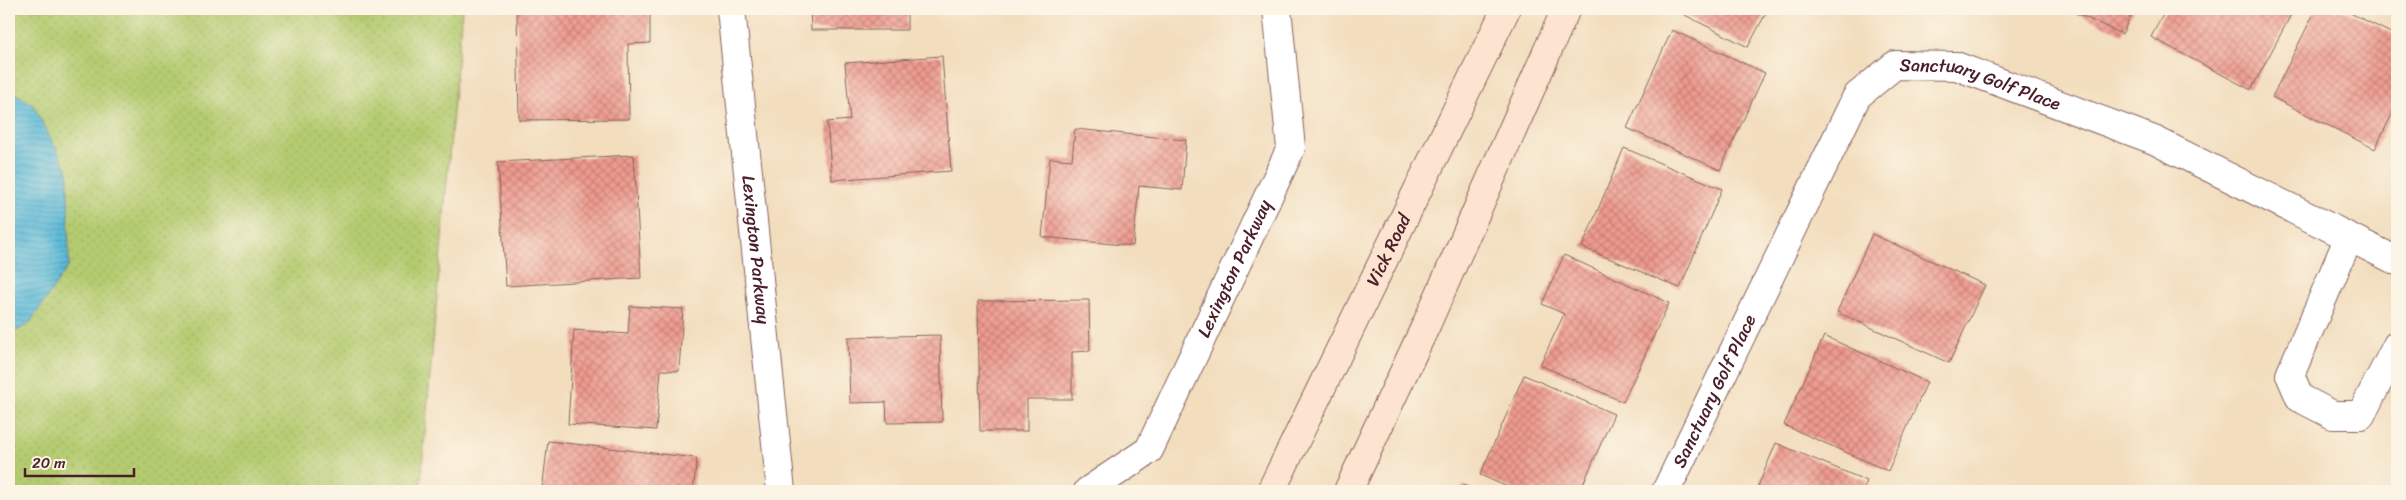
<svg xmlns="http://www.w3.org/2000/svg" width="2406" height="500" font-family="Sriracha,sans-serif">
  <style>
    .grass { fill: url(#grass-dots); stroke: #7f754e }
    .water { fill: url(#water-rules); stroke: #536d82 }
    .building { fill: url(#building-cross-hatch) }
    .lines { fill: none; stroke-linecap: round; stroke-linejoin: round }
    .street-casing { stroke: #85625e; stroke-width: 30 }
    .secondary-casing { stroke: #85625e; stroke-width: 30 }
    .street { stroke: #fff; stroke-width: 28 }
    .secondary { stroke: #fde4d1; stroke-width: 28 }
    .labels { text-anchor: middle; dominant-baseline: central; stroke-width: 4; stroke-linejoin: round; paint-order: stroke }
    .street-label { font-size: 18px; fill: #4a1f2b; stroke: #fcf5e5 }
  </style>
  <defs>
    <pattern id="grass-dots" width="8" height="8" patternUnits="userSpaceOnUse" patternTransform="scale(1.25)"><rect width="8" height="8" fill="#b4cb70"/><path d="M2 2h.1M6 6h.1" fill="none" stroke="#9cae61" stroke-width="1.8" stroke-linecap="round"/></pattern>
    <pattern id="water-rules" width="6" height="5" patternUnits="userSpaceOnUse" patternTransform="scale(1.25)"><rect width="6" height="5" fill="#5cbbda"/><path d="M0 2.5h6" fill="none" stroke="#4e97b1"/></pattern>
    <pattern id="building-cross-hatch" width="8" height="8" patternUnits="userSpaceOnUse" patternTransform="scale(1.25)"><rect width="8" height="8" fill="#ef9b8f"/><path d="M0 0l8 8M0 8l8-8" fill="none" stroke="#c47e75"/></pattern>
  </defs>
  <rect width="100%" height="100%" fill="#fcf5e5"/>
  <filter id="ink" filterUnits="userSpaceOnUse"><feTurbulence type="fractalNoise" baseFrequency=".02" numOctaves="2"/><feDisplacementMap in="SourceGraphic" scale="10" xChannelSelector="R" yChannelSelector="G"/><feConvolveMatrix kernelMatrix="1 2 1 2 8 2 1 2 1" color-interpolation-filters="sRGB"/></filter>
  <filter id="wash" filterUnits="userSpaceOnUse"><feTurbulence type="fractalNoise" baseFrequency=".0096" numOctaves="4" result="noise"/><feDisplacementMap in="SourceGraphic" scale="20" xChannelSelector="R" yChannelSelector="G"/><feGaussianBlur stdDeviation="1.12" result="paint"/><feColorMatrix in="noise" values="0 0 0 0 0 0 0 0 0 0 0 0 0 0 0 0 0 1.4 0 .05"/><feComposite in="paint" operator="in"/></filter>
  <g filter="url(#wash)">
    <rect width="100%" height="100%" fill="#f2ddbd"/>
    <path class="grass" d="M9,9h453l-42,482h-411z"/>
    <path class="water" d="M9,89l24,16 35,66 1,94 -40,59 -20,11z"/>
    <g id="blocks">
      <g class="building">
        <path d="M517,9h133v34l-22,1 1,75 -110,1z"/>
        <path d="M810,9h97v21h-96z"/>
        <path d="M1673,9h95l-20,38z"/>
        <path d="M2067,9h67l-12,25z"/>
        <path d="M2166,9h128l-43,81 -100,-53z"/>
        <path d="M2316,9h26l55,27v68l-22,45 -103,-52z"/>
        <path d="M1672,30l93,43 -45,97 -93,-42z"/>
        <path d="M942,56l9,115 -119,9 -5,-58 23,-2 -5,-57z"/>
        <path d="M1075,129l111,11 -4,50 -43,-4 -6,60 -91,-9 8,-79 22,2z"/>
        <path d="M1624,148l98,41 -42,99 -98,-41z"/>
        <path d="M634,155l7,123 -135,8 -8,-124z"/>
        <path d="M1872,234l113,51 -36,78 -112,-51z"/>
        <path d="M1564,255l105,48 -46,99 -83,-37 24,-51 -22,-10z"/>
        <path d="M1089,300l1,51 -18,1v47h-45v32h-47l-2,-130z"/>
        <path d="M630,306l53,3 -4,62 -18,-1 -5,60 -88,-6 6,-94 54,4z"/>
        <path d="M940,335l2,87 -55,1 -1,-21 -36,1 -2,-66z"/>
        <path d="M1824,336l103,46 -39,89 -104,-46z"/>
        <path d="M1524,375l90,39 -34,77h-63l-37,-16z"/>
        <path d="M548,441l149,17 -4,33h-151z"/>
        <path d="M1776,443l91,38 -4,10h-107z"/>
        <path d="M1463,485l14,6h-17z"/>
      </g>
    </g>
  </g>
  <g filter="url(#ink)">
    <use href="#blocks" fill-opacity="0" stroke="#85625e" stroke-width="1"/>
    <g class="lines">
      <defs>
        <g id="street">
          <path id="s1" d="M731,9l50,482"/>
          <path d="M2349,237l-59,138 10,23 33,17h28l36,-70"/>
          <path id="s2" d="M1088,491l61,-41 142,-302 -14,-139"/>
          <path id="s3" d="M1666,491l191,-395 38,-31 61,1 198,74 243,121"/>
        </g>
        <g id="secondary">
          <path id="s4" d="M1271,491l235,-482"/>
          <path d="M1348,491l79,-168 139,-314"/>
        </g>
      </defs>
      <use href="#street" class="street-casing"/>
      <use href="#secondary" class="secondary-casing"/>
      <use href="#street" class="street"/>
      <use href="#secondary" class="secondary"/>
    </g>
  </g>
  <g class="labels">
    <g class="street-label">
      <text stroke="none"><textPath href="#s3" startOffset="576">Sanctuary Golf Place</textPath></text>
      <text stroke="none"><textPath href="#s1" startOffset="242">Lexington Parkway</textPath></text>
      <text stroke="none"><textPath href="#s4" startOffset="268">Vick Road</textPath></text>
      <text stroke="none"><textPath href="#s2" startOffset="274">Lexington Parkway</textPath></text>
      <text stroke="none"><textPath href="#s3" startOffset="111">Sanctuary Golf Place</textPath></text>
    </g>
  </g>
  <rect width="2406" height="500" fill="none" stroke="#fcf5e5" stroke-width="30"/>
  <path d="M25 468v8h109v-8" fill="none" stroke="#4a1f2b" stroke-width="2.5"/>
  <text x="32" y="468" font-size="15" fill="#4a1f2b" stroke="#fcf5e5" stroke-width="4" paint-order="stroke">20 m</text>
</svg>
